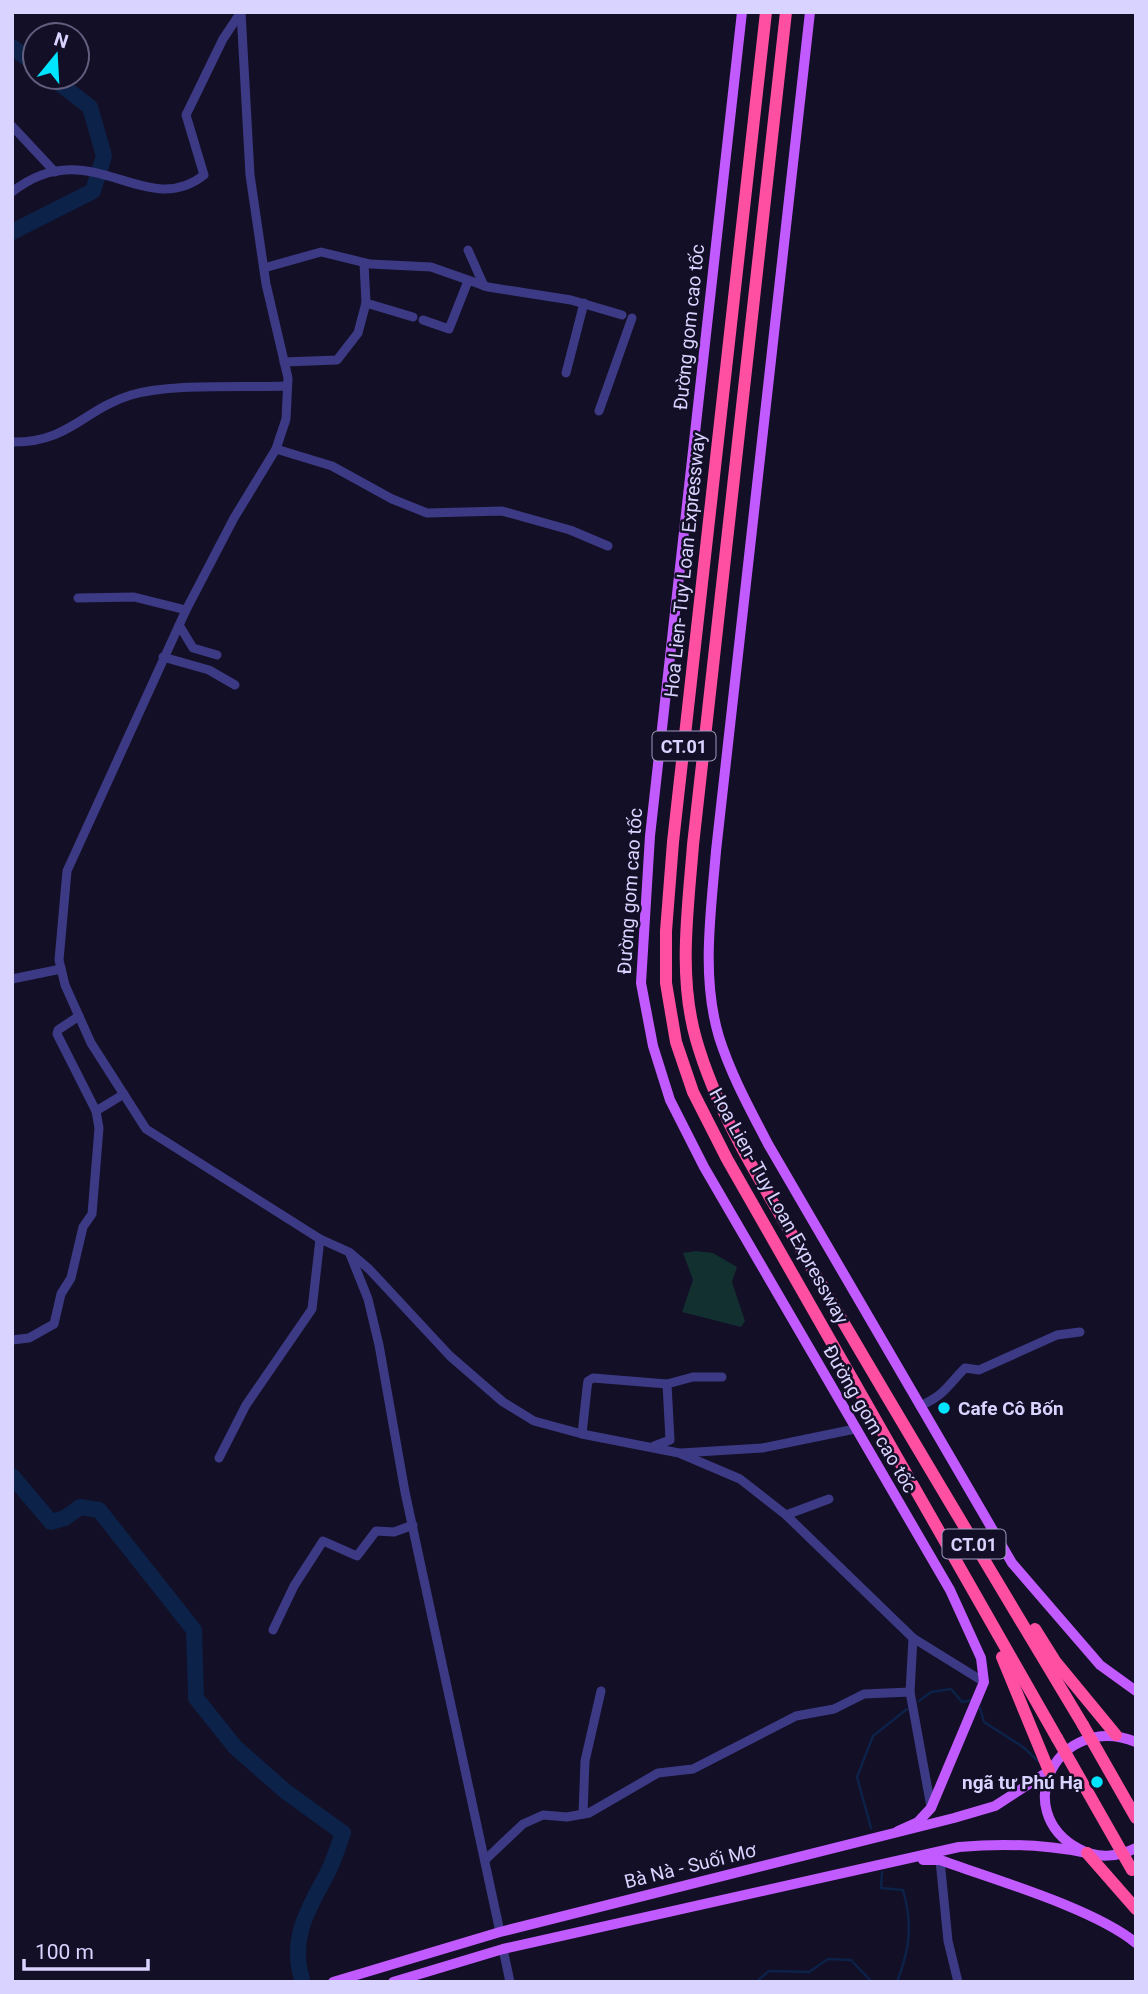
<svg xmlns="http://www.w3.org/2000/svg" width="1148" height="1994" font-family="Roboto,sans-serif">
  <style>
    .green { fill: #12302f }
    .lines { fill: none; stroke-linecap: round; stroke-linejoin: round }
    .stream { stroke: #0c2248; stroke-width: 2.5 }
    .river { stroke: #0c2248; stroke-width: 16 }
    .minor { stroke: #3d3a85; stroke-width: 9 }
    .major { stroke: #c25bff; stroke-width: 10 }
    .highway { stroke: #ff4fa3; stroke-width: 12 }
    .highway-bridge { stroke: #ff4fa3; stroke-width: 12 }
    .poi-dot { fill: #00e5ff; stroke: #130f26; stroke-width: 2.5 }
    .labels { text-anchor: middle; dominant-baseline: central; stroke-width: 5; stroke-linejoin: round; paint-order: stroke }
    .shield { fill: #130f26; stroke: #9e99be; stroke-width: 2 }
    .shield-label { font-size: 18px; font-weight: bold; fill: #d9d4ff }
    .street-label { font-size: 19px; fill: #d9d4ff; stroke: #130f26 }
    .poi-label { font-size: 19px; font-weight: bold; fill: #d9d4ff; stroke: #130f26; text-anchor: start }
  </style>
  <rect width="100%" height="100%" fill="#130f26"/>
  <path class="green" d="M696,1251l17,2 24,14 -5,15 13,39 -4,6 -59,-15 11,-32 -10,-27z"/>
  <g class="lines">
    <g class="stream">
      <path d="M919,1701l12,-9 20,-3 11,13 11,-2"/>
      <path d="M980,1708l4,14 39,25 15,14"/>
      <path d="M871,1828l-14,-51 16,-41 34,-27"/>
      <path d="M882,1872l-1,16 22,2c10,35 7,58 -6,92"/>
      <path d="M756,1982l13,-11 40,1 19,-13 23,1 21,22"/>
    </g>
    <g class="river">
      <path d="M12,47l23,17"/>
      <path d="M12,232l81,-41 11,-35 -14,-49 -39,-30"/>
      <path d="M12,1476l39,46 14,-4 15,-11 19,3 95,120 2,68 39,49 50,44 58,42c-5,13 -9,28 -16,41 -18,34 -38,64 -25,105"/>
    </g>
    <g class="minor">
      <path d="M241,12l9,163 16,109 22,94 -2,41 -10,30 -42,69 -48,92 -119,261 -8,89 6,25 26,58 55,86 174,110 29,13 20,17 81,87 53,46 31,19 48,13 97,19 61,26 46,36 127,123 71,44"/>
      <path d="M12,126l43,46"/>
      <path d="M12,192c78,-62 133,30 192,-17l-18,-60 37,-76 18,-27"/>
      <path d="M468,250l16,36"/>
      <path d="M364,263l2,40 47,14"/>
      <path d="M264,268l57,-16 49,12 61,3 57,20 83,13 51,15"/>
      <path d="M423,320l26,9 19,-48"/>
      <path d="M284,362l53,-2 21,-27 8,-30"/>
      <path d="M566,373l18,-70"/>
      <path d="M599,411l33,-93"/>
      <path d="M12,442c57,1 72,-33 119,-47 42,-12 110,-7 156,-9"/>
      <path d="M276,449l56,17 60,33 35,14 75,-2 68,19 38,16"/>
      <path d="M78,598l56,-1 52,13"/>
      <path d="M179,625l14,23 24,7"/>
      <path d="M163,657l46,13 26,15"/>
      <path d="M12,979l49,-10"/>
      <path d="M79,1016l-21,14 -1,4 39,77"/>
      <path d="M350,1254l18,45 11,46 26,147 95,440"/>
      <path d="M12,1340l17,-2 25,-14 7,-30 10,-16 12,-51 9,-13 7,-86 -3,-17 28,-17"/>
      <path d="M920,1406c26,-12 27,-20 45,-38l14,2 78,-35 23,-3"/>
      <path d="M582,1434l5,-46 1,-7 5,-3 74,6 26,-7h29"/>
      <path d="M654,1446l16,-6 -3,-56"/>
      <path d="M681,1453l81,-5 93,-19"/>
      <path d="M219,1458l27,-53 66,-96 8,-70"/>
      <path d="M786,1515l43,-16"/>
      <path d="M273,1630l21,-44 29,-45 34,15 19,-25 18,1 19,-7"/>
      <path d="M910,1692l21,115"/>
      <path d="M583,1814l2,-53 16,-70"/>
      <path d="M485,1860l38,-36 20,-9 24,2 22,-4 69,-40 35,-4 103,-53 38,-7 30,-15 46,-2 3,-54"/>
      <path d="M940,1860l8,81 10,41"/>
      <path d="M503,1949l7,33"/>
    </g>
    <g class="major">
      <path d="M742,12l-92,824 -9,147 12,63 17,54 34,67 246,423 31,68 3,24 -53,126 -13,14 -20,9"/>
      <path d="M810,12l-94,839c-5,61 -15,126 3,186 12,38 31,72 49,107l244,419 88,102 36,26"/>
      <path d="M1136,1742c-78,-31 -128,69 -57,107 18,10 39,8 57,-1"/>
      <path d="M923,1860h17c55,20 153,48 196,83"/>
      <path d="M333,1982l167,-50 454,-114 41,-12 54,-35"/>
      <path d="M393,1982l110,-33 456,-102c45,-4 84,-3 128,6"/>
    </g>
    <g class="highway">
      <path d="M766,12l-93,830 -7,89v52l10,59 17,50 34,67 330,579"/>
      <path d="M786,12l-93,833c-5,64 -15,131 3,194 25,88 81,167 125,245 86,148 174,294 262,441"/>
      <path d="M1035,1629l20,32 61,74"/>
      <path d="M1002,1657l47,114"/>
      <path d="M1087,1853l49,56"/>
    </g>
    <g class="highway-bridge">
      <path d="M1083,1725l53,93"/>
      <path d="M1057,1738l75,132"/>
    </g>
  </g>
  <g class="poi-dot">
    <circle cx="944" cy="1408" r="7"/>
    <circle cx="1097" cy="1782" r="7"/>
  </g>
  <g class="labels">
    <g class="shield">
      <rect x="652.5" y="731.5" width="63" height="29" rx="5"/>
      <rect x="942.5" y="1529.5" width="63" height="29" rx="5"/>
    </g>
    <g class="shield-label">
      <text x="684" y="746">CT.01</text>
      <text x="974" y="1544">CT.01</text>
    </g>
    <g class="street-label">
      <text transform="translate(689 327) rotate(-84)">Đường gom cao tốc</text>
      <text transform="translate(685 565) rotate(-84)">Hoa Lien- Tuy Loan Expressway</text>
      <text transform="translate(630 891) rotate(-86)">Đường gom cao tốc</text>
      <text transform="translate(779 1206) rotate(61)">Hoa Lien- Tuy Loan Expressway</text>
      <text transform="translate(870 1419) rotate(60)">Đường gom cao tốc</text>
      <text transform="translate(690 1866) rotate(-14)">Bà Nà - Suối Mơ</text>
    </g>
    <g class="poi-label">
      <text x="958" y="1408">Cafe Cô Bốn</text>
      <text x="1083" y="1782" text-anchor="end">ngã tư Phú Hạ</text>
    </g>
  </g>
  <rect width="1148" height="1994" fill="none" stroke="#d9d4ff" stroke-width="28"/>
  <g transform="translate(56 56) rotate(18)"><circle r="33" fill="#130f26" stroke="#625e7d" stroke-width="2"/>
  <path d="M0-5L12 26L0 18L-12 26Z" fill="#00e5ff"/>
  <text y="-10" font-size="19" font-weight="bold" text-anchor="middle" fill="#d9d4ff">N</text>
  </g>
  <path d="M24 1959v10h124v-10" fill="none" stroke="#d9d4ff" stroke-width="3.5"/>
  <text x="35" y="1959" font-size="21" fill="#d9d4ff" stroke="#130f26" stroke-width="5" paint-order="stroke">100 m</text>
</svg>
